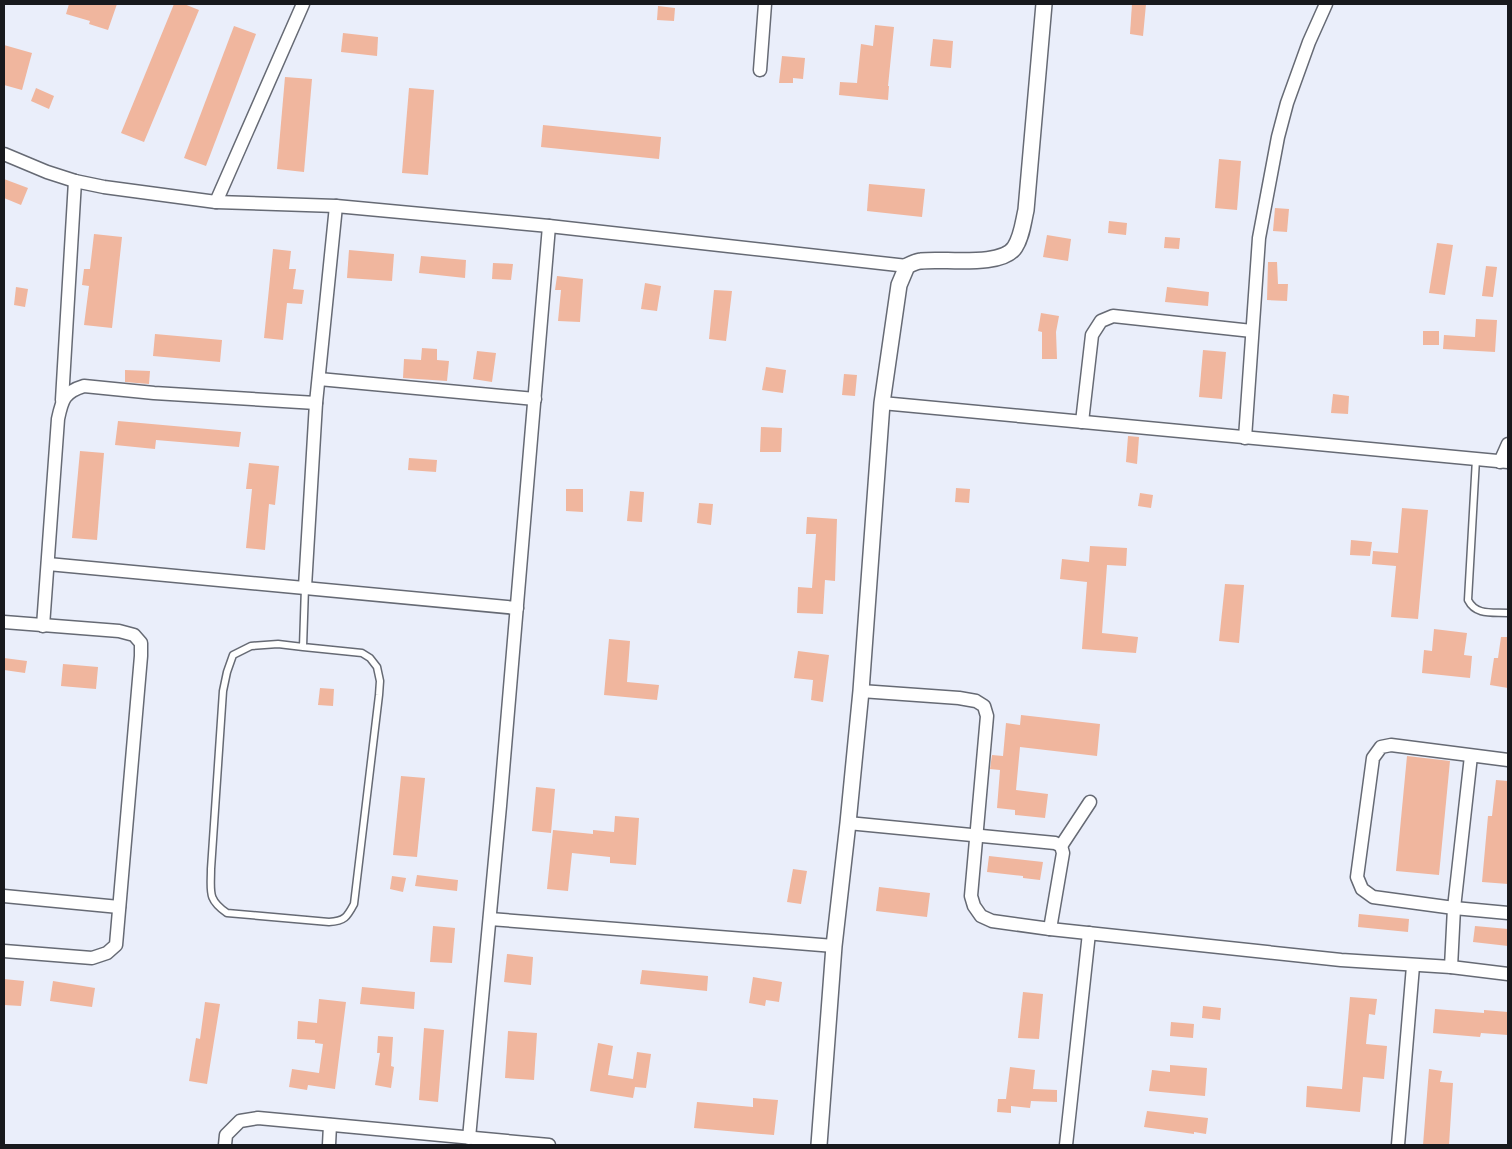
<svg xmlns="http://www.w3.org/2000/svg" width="1512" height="1149" font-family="Poppins,sans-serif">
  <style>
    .building { fill: #f0b69e }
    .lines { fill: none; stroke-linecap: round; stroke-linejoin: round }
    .service-casing { stroke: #666a74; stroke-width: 9 }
    .minor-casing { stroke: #666a74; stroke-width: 15 }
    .tertiary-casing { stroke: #666a74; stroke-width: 18 }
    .service { stroke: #fff; stroke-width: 6 }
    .minor { stroke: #fff; stroke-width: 12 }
    .tertiary { stroke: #fff; stroke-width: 15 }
  </style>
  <rect width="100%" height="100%" fill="#eaeefa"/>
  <g class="building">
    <path d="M69,4h48l-9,26 -19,-6 1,-3 -24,-7z"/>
    <path d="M174,4h10l15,6 -55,132 -23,-9z"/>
    <path d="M1132,4h14l-3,32 -13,-2z"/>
    <path d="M658,6l17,2 -1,13 -17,-1z"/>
    <path d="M875,25l19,2 -6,59h1l-1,14 -49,-5 1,-13 17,1 4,-39 12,2z"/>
    <path d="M234,26l22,8 -50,132 -22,-8z"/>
    <path d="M343,33l35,4 -1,19 -36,-4z"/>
    <path d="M933,39l20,2 -2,27 -21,-2z"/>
    <path d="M4,45l28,8 -10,37 -18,-5z"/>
    <path d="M782,56l23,2 -2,21 -10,-1v5h-14z"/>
    <path d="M285,77l27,2 -8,93 -27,-3z"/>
    <path d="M36,88l18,8 -5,13 -18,-8z"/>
    <path d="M409,88l25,2 -6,85 -26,-2z"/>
    <path d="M543,125l118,12 -2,22 -118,-12z"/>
    <path d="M1219,159l22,2 -4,49 -22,-2z"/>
    <path d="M4,179l24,9 -7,17 -17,-7z"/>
    <path d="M869,184l56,5 -3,28 -55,-6z"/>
    <path d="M1275,208l14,1 -2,23 -14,-1z"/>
    <path d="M1109,221l18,2 -1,12 -18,-2z"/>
    <path d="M94,234l28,3 -10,91 -28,-3 5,-39 -7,-1 2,-16h6z"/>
    <path d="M1047,235l24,4 -3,22 -25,-4z"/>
    <path d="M1165,237l15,1 -1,11 -15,-1z"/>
    <path d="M1437,243l16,2 -8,50 -16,-2z"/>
    <path d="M273,249l18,2 -2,18h7l-3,20 11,1 -2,14 -15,-1 -4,37 -19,-2z"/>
    <path d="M349,250l45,4 -2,27 -45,-3z"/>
    <path d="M421,256l45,4 -1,18 -46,-5z"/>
    <path d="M1268,262h9l1,22h10l-1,17 -20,-1z"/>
    <path d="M493,263l20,1 -2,16 -19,-1z"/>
    <path d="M1486,266l11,1 -4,30 -11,-1z"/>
    <path d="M557,276l26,3 -3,43 -22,-1 3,-31h-6z"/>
    <path d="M645,283l16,3 -4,25 -16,-2z"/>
    <path d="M16,287l12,2 -3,18 -11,-2z"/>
    <path d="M1167,287l42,5 -1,14 -43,-4z"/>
    <path d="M714,290l18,1 -6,50 -17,-2z"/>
    <path d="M1041,313l18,3 -3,16 1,27h-15v-27l-4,-1z"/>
    <path d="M1476,319l21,1 -2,32 -52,-3 1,-14 31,2z"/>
    <rect x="1423" y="331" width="16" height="14"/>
    <path d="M155,334l67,6 -2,22 -67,-6z"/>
    <path d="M422,348l15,1v11l12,1 -2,20 -44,-3 1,-19 17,1z"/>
    <path d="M1203,350l23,2 -4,47 -23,-2z"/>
    <path d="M477,351l19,2 -4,29 -19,-3z"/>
    <path d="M766,367l20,3 -3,23 -21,-3z"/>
    <path d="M125,370l25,1 -1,13 -24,-2z"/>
    <path d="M844,374l13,1 -2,21 -13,-1z"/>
    <path d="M1333,394l16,2 -1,18 -17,-1z"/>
    <path d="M118,421l123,11 -2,15 -83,-7 -1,9 -40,-4z"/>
    <path d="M761,427l21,1 -1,24h-21z"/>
    <path d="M1128,436l11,1 -2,27 -11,-2z"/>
    <path d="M80,451l24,2 -7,87 -25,-2z"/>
    <path d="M409,458l28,2 -1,12 -28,-2z"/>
    <path d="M249,463l30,3 -4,39 -6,-1 -4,46 -19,-2 6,-59h-6z"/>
    <path d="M956,488l14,1 -1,14 -14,-1z"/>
    <path d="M566,489h17v23l-17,-1z"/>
    <path d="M630,491l14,1 -2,30 -15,-1z"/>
    <path d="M1140,493l13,2 -2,13 -13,-2z"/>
    <path d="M699,503l14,1 -2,21 -14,-2z"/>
    <path d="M1402,508l26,2 -10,109 -27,-2 5,-51 -24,-2 1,-13 25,2z"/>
    <path d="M807,517l30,2 -2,62 -10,-1 -2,34 -26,-1 1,-26 14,1 4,-54h-10z"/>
    <path d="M1351,540l21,2 -2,14 -20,-1z"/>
    <path d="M1090,546l37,2 -1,18 -19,-1 -5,68 36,4 -2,16 -54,-4 5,-67 -27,-3 2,-20 27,3z"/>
    <path d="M1225,584l19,1 -5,58 -20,-2z"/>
    <path d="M1434,629l33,4 -3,22 8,1 -2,22 -48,-5 2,-23 8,1z"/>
    <path d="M1501,637h7v51l-18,-3 4,-27h4z"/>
    <path d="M609,639l21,2 -3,41 32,3 -2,15 -53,-5z"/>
    <path d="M798,651l31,4 -6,47 -12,-2 2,-20 -19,-2z"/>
    <path d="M4,658l23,3 -2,12 -21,-3z"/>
    <path d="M63,664l35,3 -2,22 -35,-3z"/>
    <path d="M320,688l14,1 -1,17 -15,-1z"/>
    <path d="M1021,715l79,9 -3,32 -77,-9 -4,43 32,4 -3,24 -30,-3v-5l-18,-2 3,-38 -10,-1 2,-14 11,1 3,-33 14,2z"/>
    <path d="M1407,756l43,5 -11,114 -43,-4z"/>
    <path d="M401,776l24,2 -8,79 -24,-2z"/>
    <path d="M1496,780l12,1v103l-26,-2 6,-66h4z"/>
    <path d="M536,787l19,2 -4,44 -19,-2z"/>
    <path d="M615,816l24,2 -3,47 -26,-2v-6l-38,-4 -4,38 -21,-2 6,-59 40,4v-4l21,2z"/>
    <path d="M989,856l54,6 -3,18 -17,-2v-2l-36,-4z"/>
    <path d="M793,869l14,2 -6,33 -14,-2z"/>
    <path d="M417,875l41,5 -1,11 -42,-5z"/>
    <path d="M392,876l14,2 -3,14 -13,-3z"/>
    <path d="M879,887l51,6 -3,24 -51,-6z"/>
    <path d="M1359,914l50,5 -1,13 -50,-5z"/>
    <path d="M433,926l22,2 -3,35 -22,-1z"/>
    <path d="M1475,926l33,3v17l-35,-4z"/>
    <path d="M507,954l26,3 -2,28 -27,-3z"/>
    <path d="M642,970l66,6 -1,15 -67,-7z"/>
    <path d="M753,977l29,5 -3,20 -13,-2 -1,6 -16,-3z"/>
    <path d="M4,979l20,2 -3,25 -17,-1z"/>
    <path d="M53,981l42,7 -3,19 -42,-6z"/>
    <path d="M362,987l53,5 -1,17 -54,-5z"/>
    <path d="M1023,992l20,2 -4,45 -21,-1z"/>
    <path d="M1350,997l27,2 -2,16 -6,-1 -3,30 21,2 -3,33 -21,-2 -3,35 -54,-5 1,-21 35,3z"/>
    <path d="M319,999l27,3 -11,87 -27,-4 -1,5 -18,-3 3,-18 27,4 4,-29 -8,-1v-3l-18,-1 1,-18 19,2z"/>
    <path d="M205,1002l15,2 -13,80 -18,-3 7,-43 4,1z"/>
    <path d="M1203,1006l18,2 -1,12 -18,-2z"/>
    <path d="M1435,1009l49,4v-3l24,2v23l-27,-2 -1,4 -47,-4z"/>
    <path d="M1171,1022l23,2 -1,14 -23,-2z"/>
    <path d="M424,1028l20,2 -6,72 -19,-2z"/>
    <path d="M508,1031l29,2 -3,47 -29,-2z"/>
    <path d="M378,1036l15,1 -2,29 3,1 -3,21 -16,-3 5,-32h-3z"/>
    <path d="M598,1043l15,3 -5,29 25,4 4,-27 14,2 -5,34 -11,-1 -2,11 -43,-7z"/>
    <path d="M1170,1065l37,3 -2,28 -56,-5 3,-21 18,2z"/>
    <path d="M1010,1067l25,3 -2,19 24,1v12l-26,-1 -1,7 -19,-2v7l-14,-1 1,-13h8z"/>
    <path d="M1429,1069l13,2 -2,11 13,1 -4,62h-26z"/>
    <path d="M753,1098l25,2 -4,35 -80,-7 3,-26 56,5z"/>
    <path d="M1147,1111l61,7 -2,16 -12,-2v2l-50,-7z"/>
  </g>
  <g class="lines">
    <defs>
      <g id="service">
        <path d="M1476,459l-8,141c8,16 25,12 40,13"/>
        <path d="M303,647l59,6 8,5 7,9 3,14 -1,14 -25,209c-7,13 -9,17 -25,18l-102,-9c-20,-14 -16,-21 -16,-44l12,-178 4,-19 6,-17 18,-9 27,-2 25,3 2,-60"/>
      </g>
      <g id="minor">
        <path d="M760,70l5,-66"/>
        <path d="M4,154l43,18 28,9 29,6 112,15 120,4 213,20 358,40"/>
        <path d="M216,202l87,-198"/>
        <path d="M319,379l216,20"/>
        <path d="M62,400l13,-219"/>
        <path d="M882,403l626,59"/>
        <path d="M1082,422l10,-87 9,-14 12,-5 139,15"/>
        <path d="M1245,438l14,-200 19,-101 9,-34 22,-61 17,-38"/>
        <path d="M1500,462l8,-18"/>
        <path d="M48,564l469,44"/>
        <path d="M305,587l11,-184"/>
        <path d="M4,622l115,9 15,4 7,8v13l-25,289 -9,8 -15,5 -88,-7"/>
        <path d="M43,626l15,-207c4,-19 6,-27 26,-33l70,7 162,10 20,-197"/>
        <path d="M861,691l98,7 17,3 8,5 3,10 -16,180 3,10 7,10 11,5 58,8 291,31 110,7 57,7"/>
        <path d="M1508,760l-117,-15 -10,2 -8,11 -16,119 5,12 11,8 81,11 54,5"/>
        <path d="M848,823l207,20 6,3 2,7 -13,76"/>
        <path d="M1061,846l29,-44"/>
        <path d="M4,896l115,11"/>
        <path d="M490,919l344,27"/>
        <path d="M1451,967l3,-59 17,-152"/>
        <path d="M469,1138l31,-332 49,-580"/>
        <path d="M225,1145l1,-10 14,-14 18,-3 291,27"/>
        <path d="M329,1145l1,-20"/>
        <path d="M1066,1145l23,-212"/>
        <path d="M1398,1145l15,-179"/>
      </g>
      <path id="tertiary" d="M819,1145l15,-199 14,-123 13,-132 21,-288 17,-118 8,-19c4,-2 10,-5 14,-5 22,-3 81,7 94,-14 7,-11 8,-24 11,-37l18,-206"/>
    </defs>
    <use href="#service" class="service-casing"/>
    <use href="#minor" class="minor-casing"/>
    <use href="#tertiary" class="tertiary-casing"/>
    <use href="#service" class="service"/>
    <use href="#minor" class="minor"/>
    <use href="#tertiary" class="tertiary"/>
  </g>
  <rect width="1512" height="1149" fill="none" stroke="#18191d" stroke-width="10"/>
</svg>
